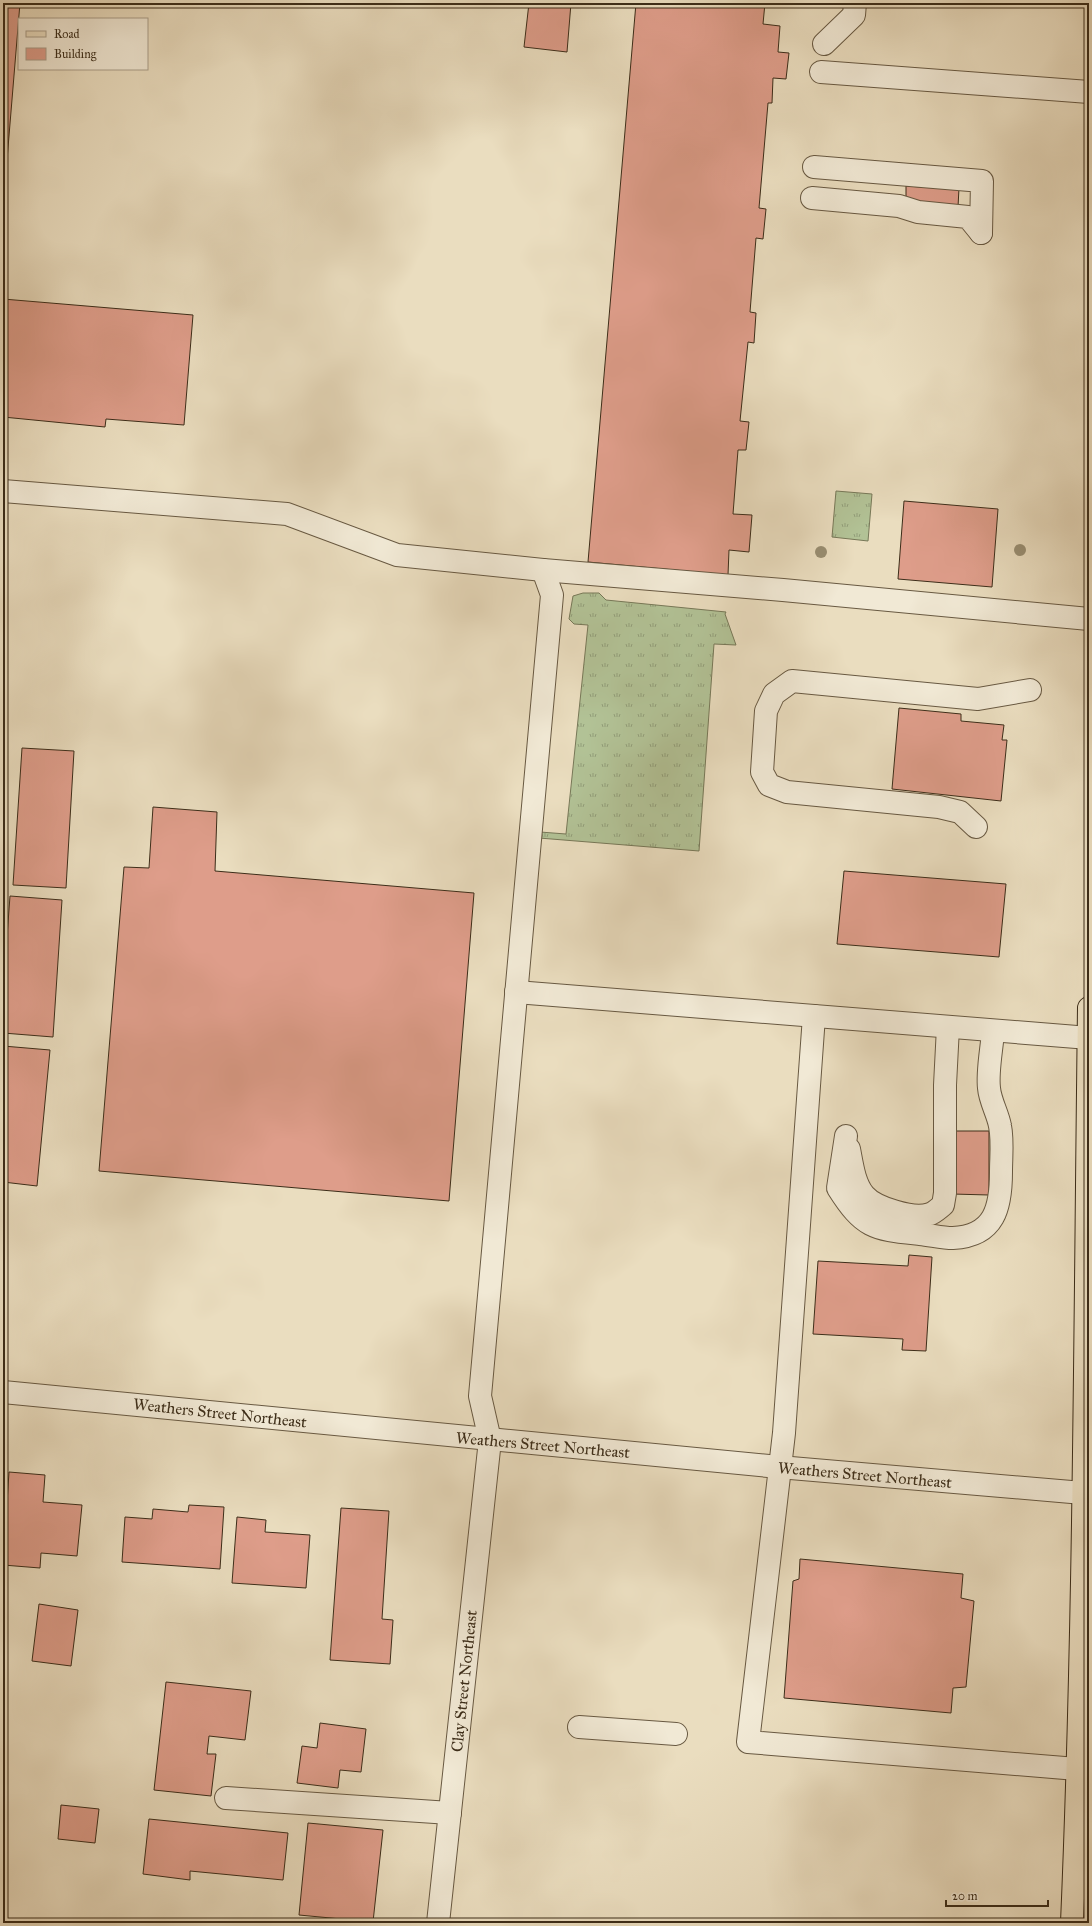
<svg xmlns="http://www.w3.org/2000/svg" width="1092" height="1926" font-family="'IM FELL Great Primer',serif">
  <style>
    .grass { fill: url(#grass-tufts); stroke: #777858 }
    .building { fill: #de9d8a; stroke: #3c2d19 }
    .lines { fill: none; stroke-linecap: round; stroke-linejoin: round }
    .minor-casing { stroke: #685942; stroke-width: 24 }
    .major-casing { stroke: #3c2d19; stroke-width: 24 }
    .minor { stroke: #f1e9d5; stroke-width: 22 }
    .major { stroke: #eaddbf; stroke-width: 22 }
    .tree { fill: #988d71 }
    .labels { text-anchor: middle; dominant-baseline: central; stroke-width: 3; stroke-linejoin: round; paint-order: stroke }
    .street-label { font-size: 16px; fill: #3c2d19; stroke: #f1e9d5 }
  </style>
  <defs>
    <pattern id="grass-tufts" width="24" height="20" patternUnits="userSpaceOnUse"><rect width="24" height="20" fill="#b2c296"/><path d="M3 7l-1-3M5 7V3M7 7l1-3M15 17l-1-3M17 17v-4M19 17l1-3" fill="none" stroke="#929e7a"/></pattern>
  </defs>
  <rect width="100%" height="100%" fill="#eaddbf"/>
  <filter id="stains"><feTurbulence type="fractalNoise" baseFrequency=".005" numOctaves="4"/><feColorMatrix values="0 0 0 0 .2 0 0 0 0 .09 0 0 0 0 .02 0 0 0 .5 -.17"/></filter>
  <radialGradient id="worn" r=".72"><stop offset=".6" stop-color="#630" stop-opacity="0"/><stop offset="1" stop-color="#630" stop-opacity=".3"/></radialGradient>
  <g class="grass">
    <path d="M836,491l36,3 -4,47 -36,-4z"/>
    <path d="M583,593h16l7,7 120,12 -1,2 11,31 -22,-1 -15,207 -160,-13 1,-6 26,2 22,-209 -14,-1 -5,-5 4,-23z"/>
  </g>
  <g class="building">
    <path d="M3,3h17l-15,181h-2z"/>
    <path d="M529,3h42l-4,49 -43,-5z"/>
    <path d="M636,3h129l-2,21 17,2 -2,26 11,1 -3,26 -13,-1 -1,25h-4l-9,105 7,1 -3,30 -7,-1 -6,74 6,1 -2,30 -6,-1 -8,79 9,1 -3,28h-8l-5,64 19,1 -3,37 -20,-2 -1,25 -140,-13z"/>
    <path d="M922,185l37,3 -1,19 -52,-5v-16l16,1z"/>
    <path d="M3,299l190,16 -9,110 -78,-6 -1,8 -102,-10z"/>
    <path d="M904,501l94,8 -6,78 -94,-8z"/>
    <path d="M899,708l62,6v7l43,4 -2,15h5l-6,61 -109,-12z"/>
    <path d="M22,748l52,3 -8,137 -53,-3z"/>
    <path d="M153,807l64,5 -2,59 259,22 -25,308 -350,-30 25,-304 25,1z"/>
    <path d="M844,871l162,13 -7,73 -162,-13z"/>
    <path d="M10,896l52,4 -9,137 -50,-4v-42z"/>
    <path d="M3,1046l47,4 -13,136 -34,-4z"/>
    <path d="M952,1131h37v64l-37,-1z"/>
    <path d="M909,1255l23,2 -6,94 -24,-1 1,-11 -90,-5 5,-73 90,5z"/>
    <path d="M9,1472l36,3 -2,27 39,3 -5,51 -36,-3 -1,15 -37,-3z"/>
    <path d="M189,1505l35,2 -4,62 -98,-7 3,-45 27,2 1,-10 35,3z"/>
    <path d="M341,1508l48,3 -7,108 11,1 -3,44 -60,-4z"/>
    <path d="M237,1517l29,3 -1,12 45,3 -4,53 -74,-5z"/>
    <path d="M800,1559l163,15 -2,24 13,3 -8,86 -13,1 -2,25 -167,-15 9,-117 6,-2z"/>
    <path d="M39,1604l39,6 -7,56 -39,-5z"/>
    <path d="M166,1682l85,9 -6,49 -36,-4 -2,18h9l-5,42 -57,-6z"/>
    <path d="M320,1723l46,6 -5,43 -21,-2 -2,18 -41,-5 5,-37 15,2z"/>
    <path d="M61,1805l38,4 -4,34 -37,-4z"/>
    <path d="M149,1819l139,14 -5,47 -93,-9v9l-47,-6z"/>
    <path d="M308,1823l75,7 -10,92 -74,-7z"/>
  </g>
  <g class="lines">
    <defs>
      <g id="minor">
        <path d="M824,44l30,-29 1,-12"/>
        <path d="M821,72l268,20"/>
        <path d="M814,167l168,14 -1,52"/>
        <path d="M812,198l87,8 19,6 50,5 13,16"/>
        <path d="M3,491l284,23 110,41 146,15 240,20 306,29"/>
        <path d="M976,827l-16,-15 -21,-5 -152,-15 -18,-7 -7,-13 4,-61 8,-17 18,-13 186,18 52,-9"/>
        <path d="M516,992l573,46"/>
        <path d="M814,1016l-30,417 -36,309 341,28"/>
        <path d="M846,1136l-8,52c26,41 36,41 82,46 11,1 22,4 33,4 42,-2 48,-31 48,-66 0,-15 2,-32 -1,-46 -2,-12 -10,-25 -11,-38 -2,-17 3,-40 4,-57"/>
        <path d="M849,1149c3,15 5,34 15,46 11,13 50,25 66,19 4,-1 9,-6 13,-9l2,-12v-108l3,-58"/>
        <path d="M3,1392l776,75 304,26"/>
        <path d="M579,1727l97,7"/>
        <path d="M226,1798l224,15"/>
        <path d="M438,1923l52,-483 -10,-44 72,-801 -9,-25"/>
      </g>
      <path id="major" d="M1072,1923c13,-305 13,-610 17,-915"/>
    </defs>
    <use href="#minor" class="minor-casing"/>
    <use href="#major" class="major-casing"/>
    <use href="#minor" class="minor"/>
    <use href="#major" class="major"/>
  </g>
  <g class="tree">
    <circle cx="1020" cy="550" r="6"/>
    <circle cx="821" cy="552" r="6"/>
  </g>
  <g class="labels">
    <g class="street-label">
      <text transform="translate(220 1413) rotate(6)">Weathers Street Northeast</text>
      <text transform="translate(543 1445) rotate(5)">Weathers Street Northeast</text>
      <text transform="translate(865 1475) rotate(5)">Weathers Street Northeast</text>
      <text transform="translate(464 1681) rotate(-84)">Clay Street Northeast</text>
    </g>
  </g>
  <rect width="1092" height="1926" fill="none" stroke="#eaddbf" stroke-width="16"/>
  <rect x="4" y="4" width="1084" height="1918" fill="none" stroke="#3c2d19" stroke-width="2"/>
  <rect x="8" y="8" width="1076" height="1910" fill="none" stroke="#3c2d19"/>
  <rect x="18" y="18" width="130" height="52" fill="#f1e9d5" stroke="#a99e8a"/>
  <rect x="26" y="31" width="20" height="6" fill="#eaddbf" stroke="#a99e8a"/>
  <text x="54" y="38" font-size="12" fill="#3c2d19">Road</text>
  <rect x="26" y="48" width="20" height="12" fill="#de9d8a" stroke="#a99e8a"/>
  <text x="54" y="58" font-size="12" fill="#3c2d19">Building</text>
  <path d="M946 1900v6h102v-6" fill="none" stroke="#3c2d19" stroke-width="2"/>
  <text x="952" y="1900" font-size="12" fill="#3c2d19" stroke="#f1e9d5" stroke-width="3" paint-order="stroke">20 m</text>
  <rect width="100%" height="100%" filter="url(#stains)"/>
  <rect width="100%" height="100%" fill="url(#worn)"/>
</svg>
